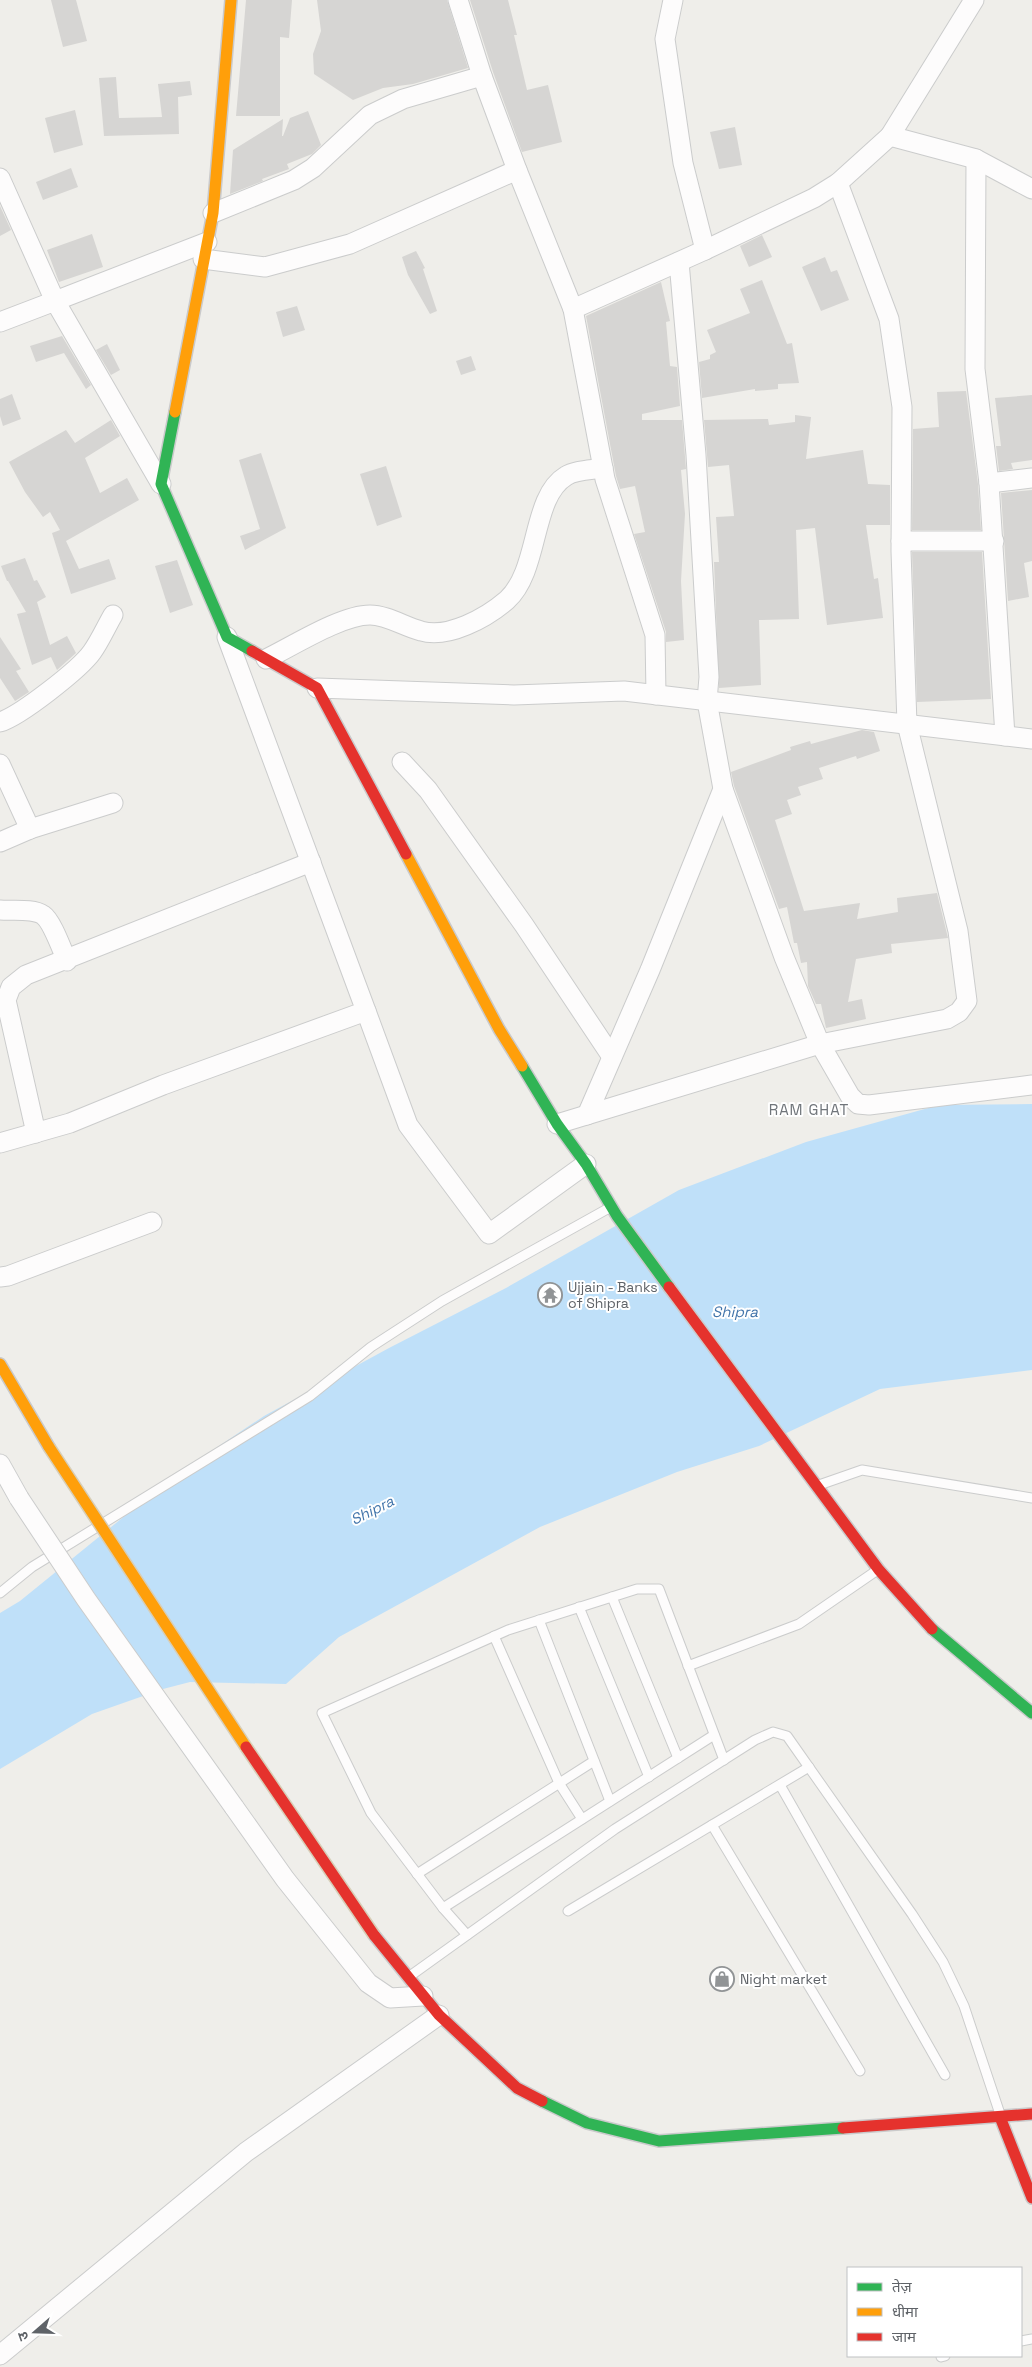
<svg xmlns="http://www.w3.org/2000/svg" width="1032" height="2367" font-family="'Space Grotesk','Noto Sans Devanagari',sans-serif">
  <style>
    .water { fill: #bfe0f9 }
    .building { fill: #d6d5d3 }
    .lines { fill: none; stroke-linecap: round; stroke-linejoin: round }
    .lane-casing { stroke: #cbcccc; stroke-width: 11 }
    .street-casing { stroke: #cbcccc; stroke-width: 21 }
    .fast-casing { stroke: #cacacb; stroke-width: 14 }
    .slow-casing { stroke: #cacacb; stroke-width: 14 }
    .jam-casing { stroke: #cacacb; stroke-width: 14 }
    .lane { stroke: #fdfcfc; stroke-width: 9 }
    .street { stroke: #fdfcfc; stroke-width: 19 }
    .fast { stroke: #30b455; stroke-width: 11 }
    .slow { stroke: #ff9f0a; stroke-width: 11 }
    .jam { stroke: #e5322d; stroke-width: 11 }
    .street-bridge-casing { stroke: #cbcccc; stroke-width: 21; stroke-linecap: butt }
    .slow-bridge-casing { stroke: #d7ceb8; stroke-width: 14; stroke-linecap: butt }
    .jam-bridge-casing { stroke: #d7ceb8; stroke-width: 14; stroke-linecap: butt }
    .street-bridge { stroke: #fdfcfc; stroke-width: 19 }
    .slow-bridge { stroke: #ff9f0a; stroke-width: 11 }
    .jam-bridge { stroke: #e5322d; stroke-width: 11 }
    .labels { text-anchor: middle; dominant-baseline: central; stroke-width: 4; stroke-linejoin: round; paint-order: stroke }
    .poi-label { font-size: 14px; fill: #5f6368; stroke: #fff; text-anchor: start }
    .neighbourhood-label { font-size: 15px; letter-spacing: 1px; fill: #70757a; stroke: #fff }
    .water-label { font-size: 15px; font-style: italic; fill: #4174aa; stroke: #fff }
  </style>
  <rect width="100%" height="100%" fill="#efeeea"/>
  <path class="water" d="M1032,1104v266l-152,19 -121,57 -82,26 -137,55 -201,110 -53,47 -96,-2 -27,7 -71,25 -92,55v-156l20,-12 154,-125 90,-60 125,-68 117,-60 173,-98 127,-48 133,-37z"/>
  <g class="building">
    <path d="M51,0h25l11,41 -24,6z"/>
    <path d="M246,0h46l-3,38 -9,-1v79h-44z"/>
    <path d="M317,0h130l21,68 -55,16 -30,4 -30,12 -39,-26 -1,-20 8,-23z"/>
    <path d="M470,0h38l9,35h-3l13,55 21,-5 14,57 -40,10 -29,-80z"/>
    <path d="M116,77l3,41 43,-1 -4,-33 32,-3 2,14 -14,2 1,37 -75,2 -5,-58z"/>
    <path d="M75,110l8,35 -29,8 -9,-35z"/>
    <path d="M308,111l13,34 -9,9 -25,10 2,5 -27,10 1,2 -33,13 3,-44 50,-31 -1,17h1l7,-18z"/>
    <path d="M735,127l7,38 -23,4 -9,-37z"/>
    <path d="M71,168l7,19 -35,13 -7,-18z"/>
    <path d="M0,206l11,24 -11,6z"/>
    <path d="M92,234l11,33 -44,15 -12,-32z"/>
    <path d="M762,235l10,22 -23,10 -9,-21z"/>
    <path d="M416,251l9,17 -2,1 14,42 -7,3 -22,-39 -6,-18z"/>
    <path d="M825,257l6,15 6,-2 12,30 -28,11 -19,-44z"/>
    <path d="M762,280l25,64 5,-1 7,40 -21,1v5l-23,2v-2l-53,9 -3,-36 11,-3v-4l6,-3 -9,-22 43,-17 -10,-24z"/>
    <path d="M661,282l9,39 -4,1 4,44 7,1 3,39 -38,8v6h40l4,49 -5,1 4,44 -4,67 3,59 -18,2v-10l-32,-98 11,-2 -10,-46 -15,3 -4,-13 -30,-160z"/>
    <path d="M297,306l8,24 -22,7 -7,-25z"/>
    <path d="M62,336l29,49 -5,4 -22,-36 -28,9 -6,-16z"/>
    <path d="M107,344l13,26 -9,5 -15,-25z"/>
    <path d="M471,356l5,14 -15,5 -5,-14z"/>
    <path d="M966,391l12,93 3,46h-69l1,-101 26,-2 -2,-35z"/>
    <path d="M12,394l9,25 -18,7 -3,-10v-17z"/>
    <path d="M1032,395v65l-21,3 2,6 -14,2 -3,-25h5l-6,-48z"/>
    <path d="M795,415l16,2 -5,42 57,-9 5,34 22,1v40h-24l8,54 4,-1 5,40 -56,7 -12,-97 -19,2 3,89 -40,1 2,65 -42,3 -5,-126h5l-3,-45 18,-1 -5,-51 -21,2 -4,-47 64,-1 1,6 26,-3z"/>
    <path d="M111,420l9,16 -35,22 15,35 27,-15 12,22 -73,41 13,28 30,-10 7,20 -45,15 -19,-61 8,-3 -10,-18 -7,5 -18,-25 -16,-30 57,-32 9,13z"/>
    <path d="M261,453l25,75 -41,22 -5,-14 20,-7 -21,-69z"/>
    <path d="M386,466l16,51 -25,9 -17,-52z"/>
    <path d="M1032,490v71l-8,2 5,34 -21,4 -7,-108z"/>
    <path d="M912,552h70l9,147 -74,3z"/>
    <path d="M25,558l9,23 3,-1 9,17 -9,5 13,43 17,-9 9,17 -19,17 -6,-13 -19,8 -15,-51 9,-2 -18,-31h-1l-6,-15z"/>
    <path d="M177,560l16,45 -23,8 -15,-47z"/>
    <path d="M0,637l21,32 -5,2 13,21 -14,9 -15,-23z"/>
    <path d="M862,730l12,2 6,19 -23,8 -1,-3 -37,12 4,11 -25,8 3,8 -14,5 5,14 -17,6 29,91 56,-8 -3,16 41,-7 -1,-14 40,-5 11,45 -57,6 1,9 -36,6 -8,43 14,-3 4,20 -40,9 -5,-24h-5l-8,-18 -1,-24 -6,1 -4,-20h-3l-7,-36 -8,2 -45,-123 -3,-14 60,-22 -1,-3 20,-6 1,3z"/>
  </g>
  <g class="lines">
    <defs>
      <g id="lane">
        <path d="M819,1485l43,-15 170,28"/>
        <path d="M0,1593l32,-26 278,-171 61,-49 71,-46 167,-93"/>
        <path d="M612,1597l66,161"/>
        <path d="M579,1607l70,170"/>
        <path d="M539,1620l71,181"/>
        <path d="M494,1636l65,147 23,36"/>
        <path d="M688,1666l111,-42 77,-53"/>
        <path d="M780,1785l165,290"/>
        <path d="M712,1825l148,246"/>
        <path d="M417,1874l177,-113"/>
        <path d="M443,1908l271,-173"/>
        <path d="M568,1911l241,-144"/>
        <path d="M467,1935l-24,-27 -72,-95 -49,-100 186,-83 129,-41h22l65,171"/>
        <path d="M410,1976l205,-147 140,-89 18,-8 14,4 125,178 31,48 21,44 36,108"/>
        <path d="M1021,2341l11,-2"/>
        <path d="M941,2357l4,-1"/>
      </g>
      <g id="street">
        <path d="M458,0l24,76 35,94"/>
        <path d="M673,0l-8,39 18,124 22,87"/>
        <path d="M890,136l84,-136"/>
        <path d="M976,159l-1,210 14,114 16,253"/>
        <path d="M0,178l55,123 152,-59"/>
        <path d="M213,213l81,-33 19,-12 57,-53 33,-16 79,-23"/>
        <path d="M203,259l62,8 85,-23 167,-74 56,139 132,-59 109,-52 24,-15 52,-47 86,23 56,30"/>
        <path d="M679,262l17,193 13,222 -2,24 16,88 61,168 36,87 30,52 8,8 11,1 163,-20"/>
        <path d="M573,309l32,170 50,156 1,60"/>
        <path d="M0,322l55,-21 106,183"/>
        <path d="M989,483l43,-5"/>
        <path d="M901,541h93"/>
        <path d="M266,659c27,-13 75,-44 104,-44 17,0 35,12 51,16 27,8 65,-13 86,-31 33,-30 24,-103 59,-124 9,-6 26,-6 37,-8"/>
        <path d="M317,688l197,7 110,-4 408,48"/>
        <path d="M0,722c20,-6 80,-53 92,-70 8,-11 14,-25 21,-37"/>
        <path d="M402,762l26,28 96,135 88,132"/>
        <path d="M0,764l30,65"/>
        <path d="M0,842l30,-13 83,-26"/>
        <path d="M0,910c12,1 33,-2 43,5 9,6 19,35 24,46"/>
        <path d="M366,1011l42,114 81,109 97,-70"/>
        <path d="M587,1115l63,-145 73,-181"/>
        <path d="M557,1124l263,-80 127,-25 12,-7 8,-11 -9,-70 -51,-207 -6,-173 1,-144 -13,-88 -51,-136"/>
        <path d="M36,1133l-30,-133 5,-13 15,-12 285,-113"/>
        <path d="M0,1143l70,-20 93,-38 203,-74 -139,-374"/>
        <path d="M0,1277l8,-1 144,-54"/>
        <path d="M0,1464l19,34"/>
        <path d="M234,1807l51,72 83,104 22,15 33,-2"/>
        <path d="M0,2355l246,-203 193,-137"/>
      </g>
      <g id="fast">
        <path d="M175,412l-14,72 66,153 25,14"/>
        <path d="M522,1066l35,58 29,40 31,52 52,71"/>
        <path d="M932,1629l100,84"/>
        <path d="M542,2101l45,22 72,18 184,-13"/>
      </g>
      <g id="slow">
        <path d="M175,412l38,-199 18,-213"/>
        <path d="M406,854l93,175 23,37"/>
        <path d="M0,1364l49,83"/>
      </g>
      <g id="jam">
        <path d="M252,651l65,37 89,166"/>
        <path d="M669,1287l210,283 53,59"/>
        <path d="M374,1935l65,80 78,73 25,13"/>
        <path d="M1000,2117l32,81"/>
        <path d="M843,2128l189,-14"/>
      </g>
    </defs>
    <use href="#lane" class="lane-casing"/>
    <use href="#street" class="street-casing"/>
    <use href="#fast" class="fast-casing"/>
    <use href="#slow" class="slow-casing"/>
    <use href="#jam" class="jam-casing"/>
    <use href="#lane" class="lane"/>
    <use href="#street" class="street"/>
    <use href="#fast" class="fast"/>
    <use href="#slow" class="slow"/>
    <use href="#jam" class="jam"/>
    <defs>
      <path id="street-bridge" d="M19,1498l67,101 148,208"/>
      <path id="slow-bridge" d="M49,1447l197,300"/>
      <path id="jam-bridge" d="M246,1747l128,188"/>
    </defs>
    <use href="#street-bridge" class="street-bridge-casing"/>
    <use href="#slow-bridge" class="slow-bridge-casing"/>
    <use href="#jam-bridge" class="jam-bridge-casing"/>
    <use href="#street-bridge" class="street-bridge"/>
    <use href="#slow-bridge" class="slow-bridge"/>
    <use href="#jam-bridge" class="jam-bridge"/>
  </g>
  <defs>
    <symbol id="temple-ring" viewBox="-11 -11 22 22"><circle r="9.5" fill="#fff" stroke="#919496" stroke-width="1.5"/><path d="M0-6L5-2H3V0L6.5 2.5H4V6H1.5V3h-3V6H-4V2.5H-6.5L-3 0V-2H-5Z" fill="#919496"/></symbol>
    <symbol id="shop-ring" viewBox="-11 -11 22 22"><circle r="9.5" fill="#fff" stroke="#919496" stroke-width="1.5"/><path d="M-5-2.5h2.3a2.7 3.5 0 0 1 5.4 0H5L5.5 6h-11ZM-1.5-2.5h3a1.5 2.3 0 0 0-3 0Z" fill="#919496"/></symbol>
  </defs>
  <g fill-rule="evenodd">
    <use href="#temple-ring" x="536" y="1281" width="28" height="28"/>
    <use href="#shop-ring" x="708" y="1965" width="28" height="28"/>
  </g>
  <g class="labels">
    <g class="poi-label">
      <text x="568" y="1287">Ujjain - Banks<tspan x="568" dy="16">of Shipra</tspan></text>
      <text x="740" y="1979">Night market</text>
    </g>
    <g class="neighbourhood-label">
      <text x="809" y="1109">RAM GHAT</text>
    </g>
    <g class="water-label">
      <text x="735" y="1311">Shipra</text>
      <text transform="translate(372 1510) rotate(-27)">Shipra</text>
    </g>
  </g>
  <rect x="847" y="2267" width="175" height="90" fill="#ffffff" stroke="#bfc1c3"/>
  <rect x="857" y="2283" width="25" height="8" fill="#30b455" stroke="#bfc1c3"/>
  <text x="892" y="2292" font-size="15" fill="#5f6368">तेज़</text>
  <rect x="857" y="2308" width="25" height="8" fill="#ff9f0a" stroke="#bfc1c3"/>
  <text x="892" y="2317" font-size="15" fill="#5f6368">धीमा</text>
  <rect x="857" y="2333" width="25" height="8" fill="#e5322d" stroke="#bfc1c3"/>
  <text x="892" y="2342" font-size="15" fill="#5f6368">जाम</text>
  <g transform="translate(35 2332) rotate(250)" stroke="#ffffff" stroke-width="4" paint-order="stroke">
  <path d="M0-4L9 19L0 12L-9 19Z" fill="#5f6368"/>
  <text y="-8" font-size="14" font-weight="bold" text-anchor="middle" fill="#5f6368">उ</text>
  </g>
</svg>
